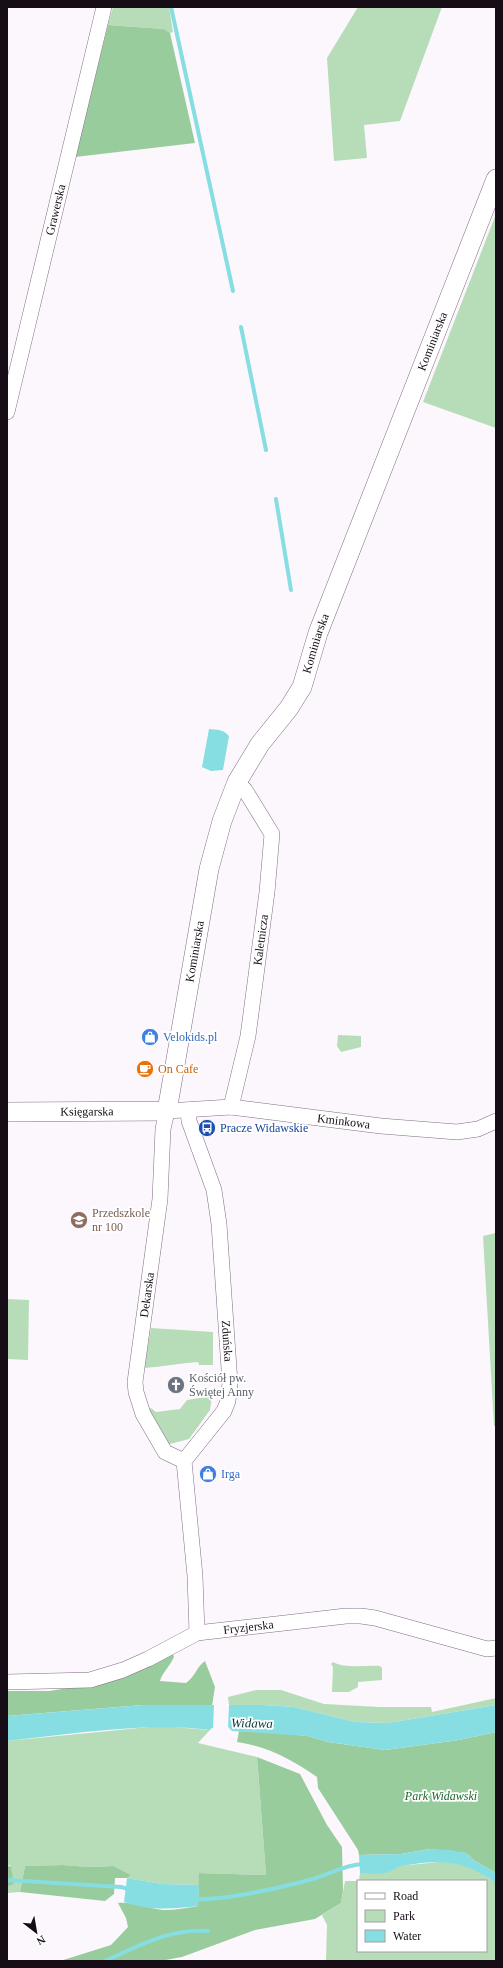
<svg xmlns="http://www.w3.org/2000/svg" width="503" height="1968" font-family="'Times New Roman',serif">
  <style>
    .green { fill: #b6ddb8 }
    .forest { fill: #99cc9d }
    .water { fill: #86dde2 }
    .pier { fill: #fcf7fd }
    .lines { fill: none; stroke-linecap: round; stroke-linejoin: round }
    .stream { stroke: #86dde2; stroke-width: 4 }
    .minor-casing { stroke: #836c86; stroke-width: 16 }
    .tertiary-casing { stroke: #836c86; stroke-width: 20 }
    .minor { stroke: #fff; stroke-width: 15 }
    .tertiary { stroke: #fff; stroke-width: 19 }
    .labels { text-anchor: middle; dominant-baseline: central; stroke-width: 3.5; stroke-linejoin: round; paint-order: stroke }
    .street-label { font-size: 12px; fill: #160d17; stroke: #fff }
    .shop-label { font-size: 12px; fill: #366cbe; stroke: #fff; text-anchor: start }
    .food-label { font-size: 12px; fill: #c56008; stroke: #fff; text-anchor: start }
    .transit-label { font-size: 12px; fill: #164399; stroke: #fff; text-anchor: start }
    .education-label { font-size: 12px; fill: #785e54; stroke: #fff; text-anchor: start }
    .worship-label { font-size: 12px; fill: #5b616d; stroke: #fff; text-anchor: start }
    .park-label { font-size: 12px; font-style: italic; fill: #1f652b; stroke: #fff }
    .water-label { font-size: 13px; font-style: italic; fill: #073436; stroke: #fff }
  </style>
  <rect width="100%" height="100%" fill="#fcf7fd"/>
  <g class="green">
    <path d="M113,7h56l4,25 -3,1 -6,-4 -56,-4z"/>
    <path d="M358,7h84l-42,114 -36,4 3,33 -33,3 -7,-103z"/>
    <path d="M496,214v214l-73,-26z"/>
    <path d="M338,1035l23,1v11l-20,5 -4,-6z"/>
    <path d="M496,1233v193h-2l-11,-190z"/>
    <path d="M7,1299l22,1 -1,60 -21,-1z"/>
    <path d="M151,1328l62,4v33h-14l-1,-3c-18,1 -36,5 -54,6z"/>
    <path d="M212,1396l-2,14 -21,29 -23,6 -20,-35 5,-2 5,4 24,-3 7,-9z"/>
    <path d="M333,1662c13,7 32,3 47,4l2,2v12l-24,2v5l-9,5h-17l1,-25 -2,-3z"/>
    <path d="M256,1690h25l43,14 56,3h51l1,5 64,-14v7l-108,18 -33,-1 -61,-15 -31,-2 -34,1 -1,-9z"/>
    <path d="M159,1726l51,4 -12,13 59,14 9,118 -67,-2v12l-37,-1 -35,-6 4,-3 -17,-9 -25,1 -26,-2 -38,1 -5,26 -13,1v-6l7,-3 -4,-19h-3v-124z"/>
    <path d="M439,1862c22,0 40,8 57,21v78h-170l1,-36 -5,-10 19,-12 4,-22h13v70h128v-70h-127l1,-8 27,-1 12,-6z"/>
  </g>
  <g class="forest">
    <path d="M108,25l56,4 6,4 25,110 -120,14z"/>
    <path d="M173,1654l1,3c-4,9 -12,16 -14,24l26,2c9,-6 11,-17 19,-22l10,26 -3,19 -69,-1 -136,11v-25h42l59,-9z"/>
    <path d="M239,1731l38,2 31,3 20,6 57,8 74,-10 37,-8v141l-21,-12 -9,-8 -36,-4 -29,5 -42,1 -1,-5 -40,-62 -1,-11c-24,-17 -50,-31 -80,-35z"/>
    <path d="M257,1757l43,17 27,51 15,22 1,44 -2,12 -26,16 -60,11 -73,27 -22,4h-100l51,-16 17,-18 -2,-9 -8,-15c12,-2 32,6 46,7 11,0 23,-2 34,-4l1,-33 67,2z"/>
    <path d="M7,1865l4,2 3,17 -7,3z"/>
    <path d="M63,1865l26,2 25,-1 17,9 -4,3h-12l-1,16 -9,7 -85,-9 5,-26z"/>
  </g>
  <g class="water">
    <path d="M209,729c8,1 14,0 20,7l-6,34 -12,1 -9,-4z"/>
    <path d="M143,1705h120l31,2 61,15 33,1 108,-18v27l-37,8 -74,10 -57,-8 -20,-6 -76,-5 -4,-4 -16,1 -2,2c-68,-8 -136,4 -203,11v-25z"/>
    <path d="M430,1849l20,1 16,3 9,8 21,12v10c-31,-23 -58,-24 -94,-17 -6,1 -9,5 -14,6 -8,3 -20,1 -28,1l-1,-18 42,-1z"/>
    <path d="M127,1878l35,6 37,1 -1,21c-25,3 -49,5 -74,-4z"/>
  </g>
  <path class="pier" d="M214,1704h15l-1,26h-15z"/>
  <g class="lines">
    <g class="stream">
      <path d="M171,7l62,284"/>
      <path d="M241,327l25,123"/>
      <path d="M276,499l15,91"/>
      <path d="M7,1880l114,7 11,3"/>
      <path d="M194,1899c30,2 89,-12 119,-20 17,-5 31,-14 50,-15"/>
      <path d="M105,1961c34,-15 65,-33 103,-30"/>
    </g>
    <defs>
      <g id="minor">
        <path id="s1" d="M7,412l97,-405"/>
        <path id="s2" d="M231,1107l17,-71 19,-144 5,-58 -27,-44 -8,-8"/>
        <path id="s3" d="M188,1110l1,11 25,69 5,34 11,159 -2,18 -4,10 -40,50 11,115 2,57"/>
        <path id="s4" d="M184,1461l-19,-9 -22,-38 -7,-22 -1,-10 25,-183 3,-70 4,-18 64,-4 150,19 76,6 21,-3 18,-8"/>
        <path id="s5" d="M7,1682l83,-2 33,-10 25,-11 49,-26 149,-17h15l14,2 112,31 9,-1"/>
      </g>
      <g id="tertiary">
        <path id="s6" d="M7,1112l160,-1 42,-242 13,-48 15,-39 23,-38 29,-36 13,-21 16,-54 178,-454"/>
      </g>
    </defs>
    <use href="#minor" class="minor-casing"/>
    <use href="#tertiary" class="tertiary-casing"/>
    <use href="#minor" class="minor"/>
    <use href="#tertiary" class="tertiary"/>
  </g>
  <defs>
    <symbol id="shop-disc" viewBox="-11 -11 22 22"><circle r="9.5" fill="#3f7fe0" stroke="#fff"/><path d="M-5-2.5h2.3a2.7 3.5 0 0 1 5.4 0H5L5.5 6h-11ZM-1.5-2.5h3a1.5 2.3 0 0 0-3 0Z" fill="#fff"/></symbol>
    <symbol id="cafe-disc" viewBox="-11 -11 22 22"><circle r="9.5" fill="#e8710a" stroke="#fff"/><path d="M-5.5-4.5H6V0H3Q3 3.5 0 3.5H-2.5Q-5.5 3.5-5.5 0ZM3-3.2v2h1.7v-2ZM-6 4.5H4V6H-6Z" fill="#fff"/></symbol>
    <symbol id="bus-disc" viewBox="-11 -11 22 22"><circle r="9.5" fill="#1a4fb4" stroke="#fff"/><path d="M-5-6H5V4H4V6H2V4H-2V6H-4V4H-5ZM-3.5-4V0h7V-4ZM-3.5 1.2v1.5H-2V1.2ZM2 1.2v1.5H3.5V1.2Z" fill="#fff"/></symbol>
    <symbol id="school-disc" viewBox="-11 -11 22 22"><circle r="9.5" fill="#8d6e63" stroke="#fff"/><path d="M0-5L7-2L0 1L-7-2ZM-4 1L0 2.5L4 1V4Q0 6-4 4Z" fill="#fff"/></symbol>
    <symbol id="church-disc" viewBox="-11 -11 22 22"><circle r="9.5" fill="#6b7280" stroke="#fff"/><path d="M-1.2-6h2.4v3.5h3.3v2.4h-3.3V6h-2.4V-.1h-3.3v-2.4h3.3Z" fill="#fff"/></symbol>
  </defs>
  <g fill-rule="evenodd">
    <use href="#shop-disc" x="140" y="1027" width="20" height="20"/>
    <use href="#cafe-disc" x="135" y="1059" width="20" height="20"/>
    <use href="#bus-disc" x="197" y="1118" width="20" height="20"/>
    <use href="#school-disc" x="69" y="1210" width="20" height="20"/>
    <use href="#church-disc" x="166" y="1375" width="20" height="20"/>
    <use href="#shop-disc" x="198" y="1464" width="20" height="20"/>
  </g>
  <g class="labels">
    <g class="street-label">
      <text stroke="none"><textPath href="#s1" startOffset="208">Grawerska</textPath></text>
      <text stroke="none"><textPath href="#s6" startOffset="982">Kominiarska</textPath></text>
      <text stroke="none"><textPath href="#s6" startOffset="658">Kominiarska</textPath></text>
      <text stroke="none"><textPath href="#s2" startOffset="170">Kaletnicza</textPath></text>
      <text stroke="none"><textPath href="#s6" startOffset="322">Kominiarska</textPath></text>
      <text stroke="none"><textPath href="#s6" startOffset="80">Księgarska</textPath></text>
      <text stroke="none"><textPath href="#s4" startOffset="549">Kminkowa</textPath></text>
      <text stroke="none"><textPath href="#s4" startOffset="186">Dekarska</textPath></text>
      <text stroke="none"><textPath href="#s3" startOffset="236">Zduńska</textPath></text>
      <text stroke="none"><textPath href="#s5" startOffset="252">Fryzjerska</textPath></text>
    </g>
    <g class="shop-label">
      <text x="163" y="1037">Velokids.pl</text>
      <text x="221" y="1474">Irga</text>
    </g>
    <g class="food-label">
      <text x="158" y="1069">On Cafe</text>
    </g>
    <g class="transit-label">
      <text x="220" y="1128">Pracze Widawskie</text>
    </g>
    <g class="education-label">
      <text x="92" y="1213">Przedszkole<tspan x="92" dy="14">nr 100</tspan></text>
    </g>
    <g class="worship-label">
      <text x="189" y="1378">Kościół pw.<tspan x="189" dy="14">Świętej Anny</tspan></text>
    </g>
    <g class="park-label">
      <text x="441" y="1796">Park Widawski</text>
    </g>
    <g class="water-label">
      <text transform="translate(252 1723) rotate(1)">Widawa</text>
    </g>
  </g>
  <rect width="503" height="1968" fill="none" stroke="#160d17" stroke-width="16"/>
  <rect x="357" y="1880" width="130" height="72" fill="#ffffff" stroke="#a29ea2"/>
  <rect x="365" y="1893" width="20" height="6" fill="#ffffff" stroke="#a29ea2"/>
  <text x="393" y="1900" font-size="12" fill="#160d17">Road</text>
  <rect x="365" y="1910" width="20" height="12" fill="#b6ddb8" stroke="#a29ea2"/>
  <text x="393" y="1920" font-size="12" fill="#160d17">Park</text>
  <rect x="365" y="1930" width="20" height="12" fill="#86dde2" stroke="#a29ea2"/>
  <text x="393" y="1940" font-size="12" fill="#160d17">Water</text>
  <g transform="translate(36 1932) rotate(149)" stroke="#ffffff" stroke-width="3" paint-order="stroke">
  <path d="M0-3L7 15L0 10L-7 15Z" fill="#160d17"/>
  <text y="-6" font-size="11" font-weight="bold" text-anchor="middle" fill="#160d17">N</text>
  </g>
</svg>
